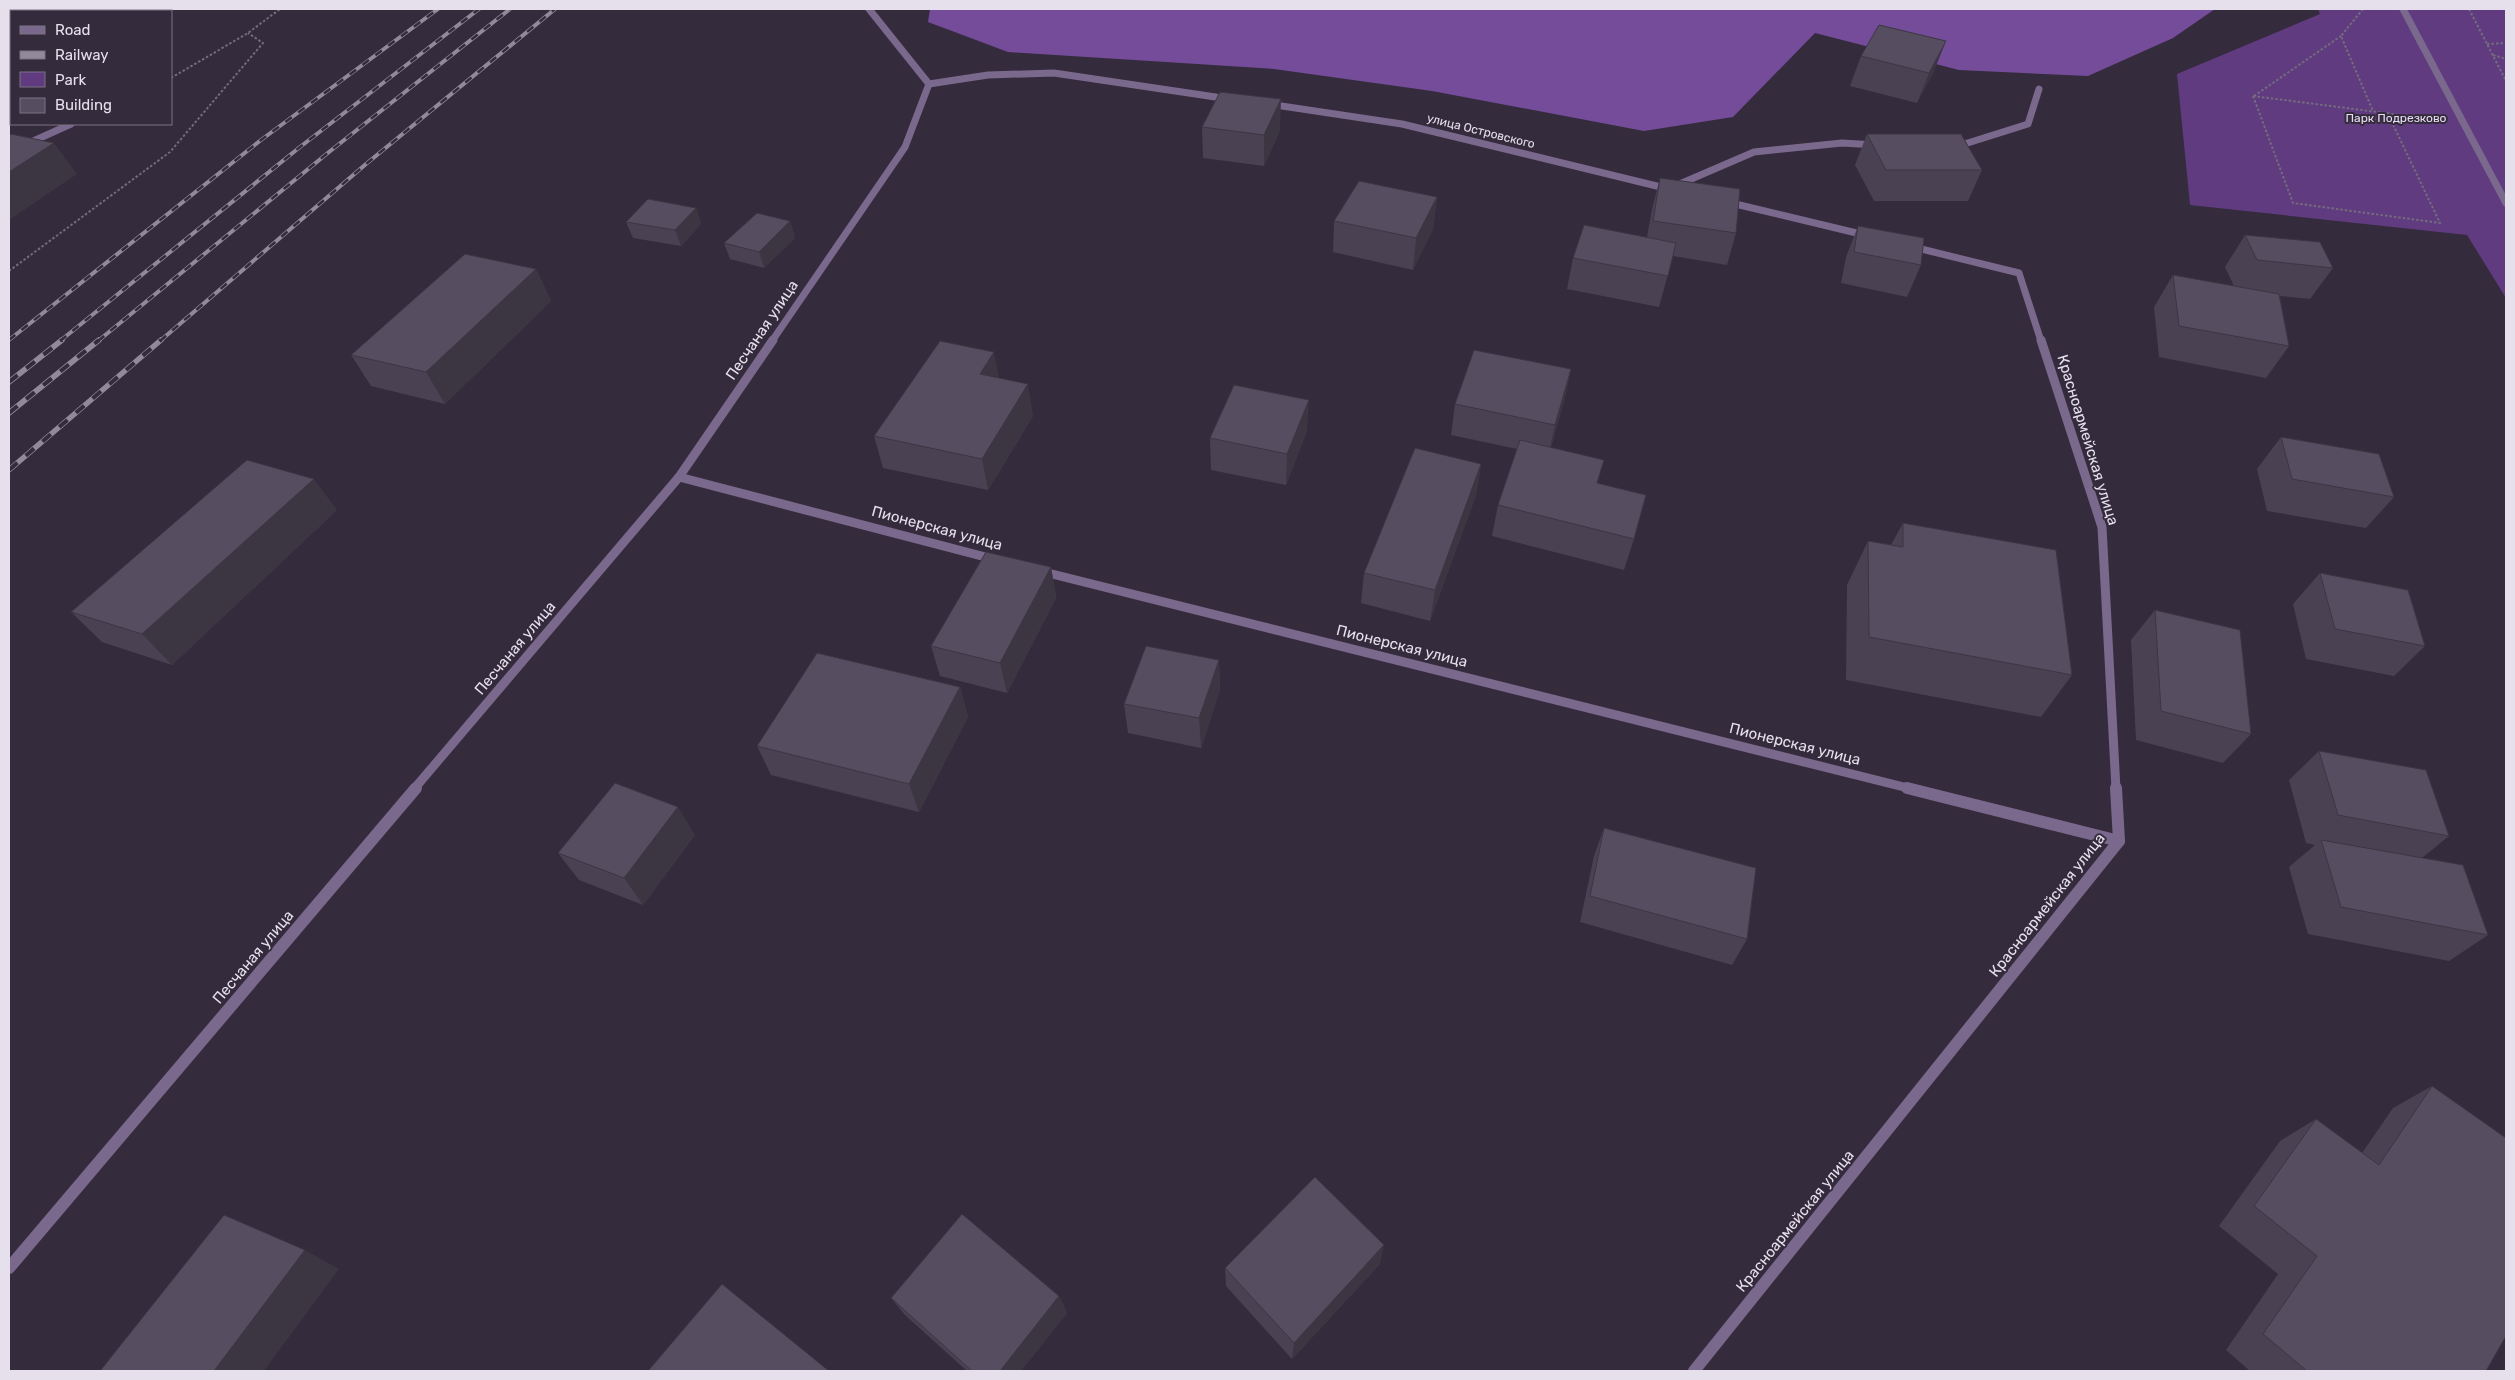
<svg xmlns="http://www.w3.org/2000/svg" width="2515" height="1380" font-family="Rubik,sans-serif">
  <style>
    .green { fill: #603b80 }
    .forest { fill: #754c99 }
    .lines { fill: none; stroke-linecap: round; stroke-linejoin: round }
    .path { stroke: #746c7c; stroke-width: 2; stroke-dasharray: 2.5 2; stroke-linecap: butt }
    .lane { stroke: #7a698c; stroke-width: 7 }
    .street-far2 { stroke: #7a698c; stroke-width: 7 }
    .street-far1 { stroke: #7a698c; stroke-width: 9 }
    .street { stroke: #7a698c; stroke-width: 12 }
    .rail-far1-casing { stroke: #918a99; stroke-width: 4 }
    .rail-casing { stroke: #918a99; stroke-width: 5.5 }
    .rail-far1 { stroke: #342b3d; stroke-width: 2.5; stroke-dasharray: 8; stroke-linecap: butt }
    .rail { stroke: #342b3d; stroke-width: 4; stroke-dasharray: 11; stroke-linecap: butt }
    .wall { fill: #4a4253 }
    .shaded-wall { fill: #3c3643 }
    .building { fill: #564d60; stroke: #3c3643 }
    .labels { text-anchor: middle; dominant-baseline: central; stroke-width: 4; stroke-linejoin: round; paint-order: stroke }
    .far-park-label { font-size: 12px; fill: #e8def4; stroke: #342b3d }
    .far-street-label { font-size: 12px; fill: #e6e0ec; stroke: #342b3d }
    .street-label { font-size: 15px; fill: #e6e0ec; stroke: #342b3d }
  </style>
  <rect width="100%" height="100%" fill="#342b3d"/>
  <path class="green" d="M2318,9h188v289l-39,-63 -277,-30 -13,-131 143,-60z"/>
  <path class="forest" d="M930,9h1285l-42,29 -85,38 -129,-6 -144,-37 -82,84 -89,14 -212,-40 -158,-22 -266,-17 -80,-30z"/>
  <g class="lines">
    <g class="path">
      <path d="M2363,9l-22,27 32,75"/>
      <path d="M2469,9l37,72"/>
      <path d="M2487,44l19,-1"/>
      <path d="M2493,55l13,4"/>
      <path d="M171,78l77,-45 32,-24"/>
      <path d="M2253,96l40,107 147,20 -52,-109"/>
      <path d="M2253,96l163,21"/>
      <path d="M2254,96l87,-60"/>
      <path d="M9,271l161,-119 93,-109 -15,-10"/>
    </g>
    <g class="lane">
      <path d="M2403,9l103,194"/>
      <path d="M1955,147l73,-23 11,-35"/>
      <path d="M1675,186l79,-34 88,-9 34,2"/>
    </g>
    <g class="street-far2">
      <path d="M120,9l1,2"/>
      <path d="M929,84l59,-9 66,-2 175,26"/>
      <path d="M1268,104l134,20 267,65"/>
      <path d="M9,152l62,-28"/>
      <path d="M1727,202l142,34"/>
      <path d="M1909,246l110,27 22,68"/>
      <path d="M772,341l133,-194 24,-63 -60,-75"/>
    </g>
    <g class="street-far1">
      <path d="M2041,340l61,187 14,262"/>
      <path d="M679,477l318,83"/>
      <path d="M1040,571l872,218"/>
      <path d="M414,789l265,-312 94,-137"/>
    </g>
    <g class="street">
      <path d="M1907,788l212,53"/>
      <path d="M9,1268l407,-480"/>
      <path d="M1694,1371l425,-530 -3,-53"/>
    </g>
    <defs>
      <g id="rail-far1">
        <path d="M9,340l252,-200 177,-131"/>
        <path d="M60,341l240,-194 179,-138"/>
        <path d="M98,341l231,-189 181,-143"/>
        <path d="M160,341l206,-177 189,-155"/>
      </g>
      <g id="rail">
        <path d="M9,382l53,-42"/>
        <path d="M9,413l90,-73"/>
        <path d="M9,470l152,-130"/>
      </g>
    </defs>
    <use href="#rail-far1" class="rail-far1-casing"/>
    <use href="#rail" class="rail-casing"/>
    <use href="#rail-far1" class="rail-far1"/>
    <use href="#rail" class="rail"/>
  </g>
  <g class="wall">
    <path d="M1861,56l73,15 -17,32 -67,-17z"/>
    <path d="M1202,127l78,3 -16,36 -61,-8z"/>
    <path d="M1867,134l115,36 -14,31h-94l-19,-36z"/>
    <path d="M1660,178l76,55 -9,32 -54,-9 -14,51 -92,-18 6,-31 74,-21 5,-28z"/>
    <path d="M1437,197l-4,32 -20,41 -80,-18 1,-31z"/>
    <path d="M696,208l5,16 -20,22 -48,-8 -7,-16z"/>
    <path d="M790,221l5,17 -31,30 -34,-9 -6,-16z"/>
    <path d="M1858,226l63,39 -14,32 -66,-14 5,-26z"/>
    <path d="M2245,235l88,33 -23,31 -30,-3 9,50 -23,32 -107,-21 -5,-50 19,-32 61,11 -9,-19z"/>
    <path d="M536,269l15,32 -106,103 -74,-18 -20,-31z"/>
    <path d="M1571,369l-7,32 -13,46 46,36 37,56 -10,31 -132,-34 6,-31 19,-56 -66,-14 4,-31z"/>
    <path d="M999,378l34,38 -45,74 -105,-22 -9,-32z"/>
    <path d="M1307,431l-21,54 -75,-15 -1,-32z"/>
    <path d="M2281,437l113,60 -28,31 -99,-17 -10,-42z"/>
    <path d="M1481,464l-5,31 -46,126 -69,-18 3,-30z"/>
    <path d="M337,510l-165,155 -70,-23 -31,-30z"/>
    <path d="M1903,523l169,152 -31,42 -195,-37 1,-95 21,-44 23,4z"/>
    <path d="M1051,567l5,31 -49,95 -67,-17 -9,-30z"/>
    <path d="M2320,573l105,73 -31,30 -88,-17 -13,-55z"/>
    <path d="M2155,610l96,124 -28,29 -87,-23 -5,-100z"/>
    <path d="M1219,660l1,30 -19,58 -73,-15 -4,-29z"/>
    <path d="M960,687l8,30 -49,95 -148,-37 -14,-29z"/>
    <path d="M2319,751l130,85 -27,22 66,77 -39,26 -141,-27 -19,-67 26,-22 -9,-2 -17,-63z"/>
    <path d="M1604,828l143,111 -15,26 -152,-43 14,-66z"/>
    <path d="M695,835l-52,70 -64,-25 -21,-27z"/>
    <path d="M2432,1086l54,285h-236l-24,-21 52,-76 -59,-48 61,-85 36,-22 46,34 31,-45z"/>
    <path d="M1380,1264l-88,95 -66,-73 -1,-18z"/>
    <path d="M1059,1296l8,17 -46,58h-54l-62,-56 -14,-17z"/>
  </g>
  <g class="shaded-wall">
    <path d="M1946,41l-12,30 -17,32 12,-30z"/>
    <path d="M1281,99l-1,31 -16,36v-31z"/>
    <path d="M54,143l23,31 -68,46v-48z"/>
    <path d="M1437,197l-4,32 -20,41 3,-32z"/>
    <path d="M696,208l5,16 -20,22 -6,-16z"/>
    <path d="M790,221l5,17 -31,30 -5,-16z"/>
    <path d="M536,269l15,32 -106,103 -19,-32z"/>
    <path d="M994,352l6,31 -20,-9z"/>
    <path d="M1571,369l-7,32 -16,55 7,-31z"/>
    <path d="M1028,384l5,32 -45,74 -6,-31z"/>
    <path d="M1309,400l-2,31 -21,54 1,-31z"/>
    <path d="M1481,464l-5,31 -46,126 5,-31z"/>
    <path d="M314,479l23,31 -165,155 -30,-31z"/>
    <path d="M1051,567l5,31 -49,95 -7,-30z"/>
    <path d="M1219,660l1,30 -19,58 -2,-30z"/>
    <path d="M960,687l8,30 -49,95 -10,-28z"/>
    <path d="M678,807l17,28 -52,70 -19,-27z"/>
    <path d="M1384,1245l-4,19 -88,95 2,-16z"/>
    <path d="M305,1250l34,19 -75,102h-50z"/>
    <path d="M1059,1296l8,17 -46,58h-21z"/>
  </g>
  <g class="building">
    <path d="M1879,25l67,16 -17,32 -68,-17z"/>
    <path d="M1220,92l61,7 -17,36 -62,-8z"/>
    <path d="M11,134l43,9 -45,29v-36z"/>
    <path d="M1867,134h94l21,36h-96z"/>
    <path d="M1660,178l80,11 -4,44 -83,-12z"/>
    <path d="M1359,181l78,16 -21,41 -82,-17z"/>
    <path d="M648,199l48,9 -21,22 -49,-8z"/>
    <path d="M757,213l33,8 -31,31 -35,-9z"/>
    <path d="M1584,225l92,18 -8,33 -95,-18z"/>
    <path d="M1858,226l66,12 -3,27 -67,-13z"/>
    <path d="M2245,235l75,7 13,26 -76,-8z"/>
    <path d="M465,254l71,15 -110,103 -75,-17z"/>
    <path d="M2173,275l106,19 10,52 -110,-20z"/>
    <path d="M940,341l54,11 -14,22 48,10 -46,75 -108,-23z"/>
    <path d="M1474,350l97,19 -16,56 -100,-21z"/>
    <path d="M1234,385l75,15 -22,54 -77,-16z"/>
    <path d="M2281,437l98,17 15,43 -102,-18z"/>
    <path d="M1520,440l84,20 -7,23 49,12 -12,44 -136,-34z"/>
    <path d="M1415,448l66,16 -46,126 -71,-17z"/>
    <path d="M247,460l67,19 -172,155 -71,-22z"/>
    <path d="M1903,523l153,27 16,125 -203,-38 -1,-96 35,6z"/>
    <path d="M986,552l65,15 -51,96 -69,-17z"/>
    <path d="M2320,573l88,17 17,56 -90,-17z"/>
    <path d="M2155,610l85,20 11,104 -90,-23z"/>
    <path d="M1146,646l73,14 -20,58 -75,-14z"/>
    <path d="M817,653l143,34 -51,97 -152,-38z"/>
    <path d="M2319,751l107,19 23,66 -111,-21z"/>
    <path d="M615,783l63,24 -54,71 -66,-25z"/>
    <path d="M1604,828l152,40 -9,71 -157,-43z"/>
    <path d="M2321,840l142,25 25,70 -147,-28z"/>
    <path d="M2432,1086l74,52v198l-20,35h-179l-44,-37 54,-78 -63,-50 62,-87 63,46z"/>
    <path d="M1315,1177l69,68 -90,98 -69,-75z"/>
    <path d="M962,1214l97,82 -59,75h-28l-81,-73z"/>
    <path d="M224,1215l81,35 -91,121h-114z"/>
    <path d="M722,1284l107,87h-181z"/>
  </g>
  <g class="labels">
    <g class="far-park-label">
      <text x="2396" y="118">Парк Подрезково</text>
    </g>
    <g class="far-street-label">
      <text transform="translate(1481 131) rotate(14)">улица Островского</text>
    </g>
    <g class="street-label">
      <text transform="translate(762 330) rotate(-56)">Песчаная улица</text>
      <text transform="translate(2088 440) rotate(73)">Красноармейская улица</text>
      <text transform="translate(937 528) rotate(15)">Пионерская улица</text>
      <text transform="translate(1402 646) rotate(14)">Пионерская улица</text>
      <text transform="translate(515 648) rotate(-50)">Песчаная улица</text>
      <text transform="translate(1795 744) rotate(14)">Пионерская улица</text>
      <text transform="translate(2047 905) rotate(-52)">Красноармейская улица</text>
      <text transform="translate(253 957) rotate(-50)">Песчаная улица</text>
      <text transform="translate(1795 1221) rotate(-51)">Красноармейская улица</text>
    </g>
  </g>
  <rect width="2515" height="1380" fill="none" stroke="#e6e0ec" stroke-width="20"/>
  <rect x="10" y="10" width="162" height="115" fill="#342b3d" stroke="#7b7383"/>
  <rect x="20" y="26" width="25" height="8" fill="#7a698c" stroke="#7b7383"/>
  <text x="55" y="35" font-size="15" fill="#e6e0ec">Road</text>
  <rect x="20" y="51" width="25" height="8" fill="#918a99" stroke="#7b7383"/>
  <text x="55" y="60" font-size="15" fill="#e6e0ec">Railway</text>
  <rect x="20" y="72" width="25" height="15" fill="#603b80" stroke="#7b7383"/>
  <text x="55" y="85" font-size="15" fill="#e6e0ec">Park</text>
  <rect x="20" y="98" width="25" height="15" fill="#564d60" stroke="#7b7383"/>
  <text x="55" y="110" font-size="15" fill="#e6e0ec">Building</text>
</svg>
